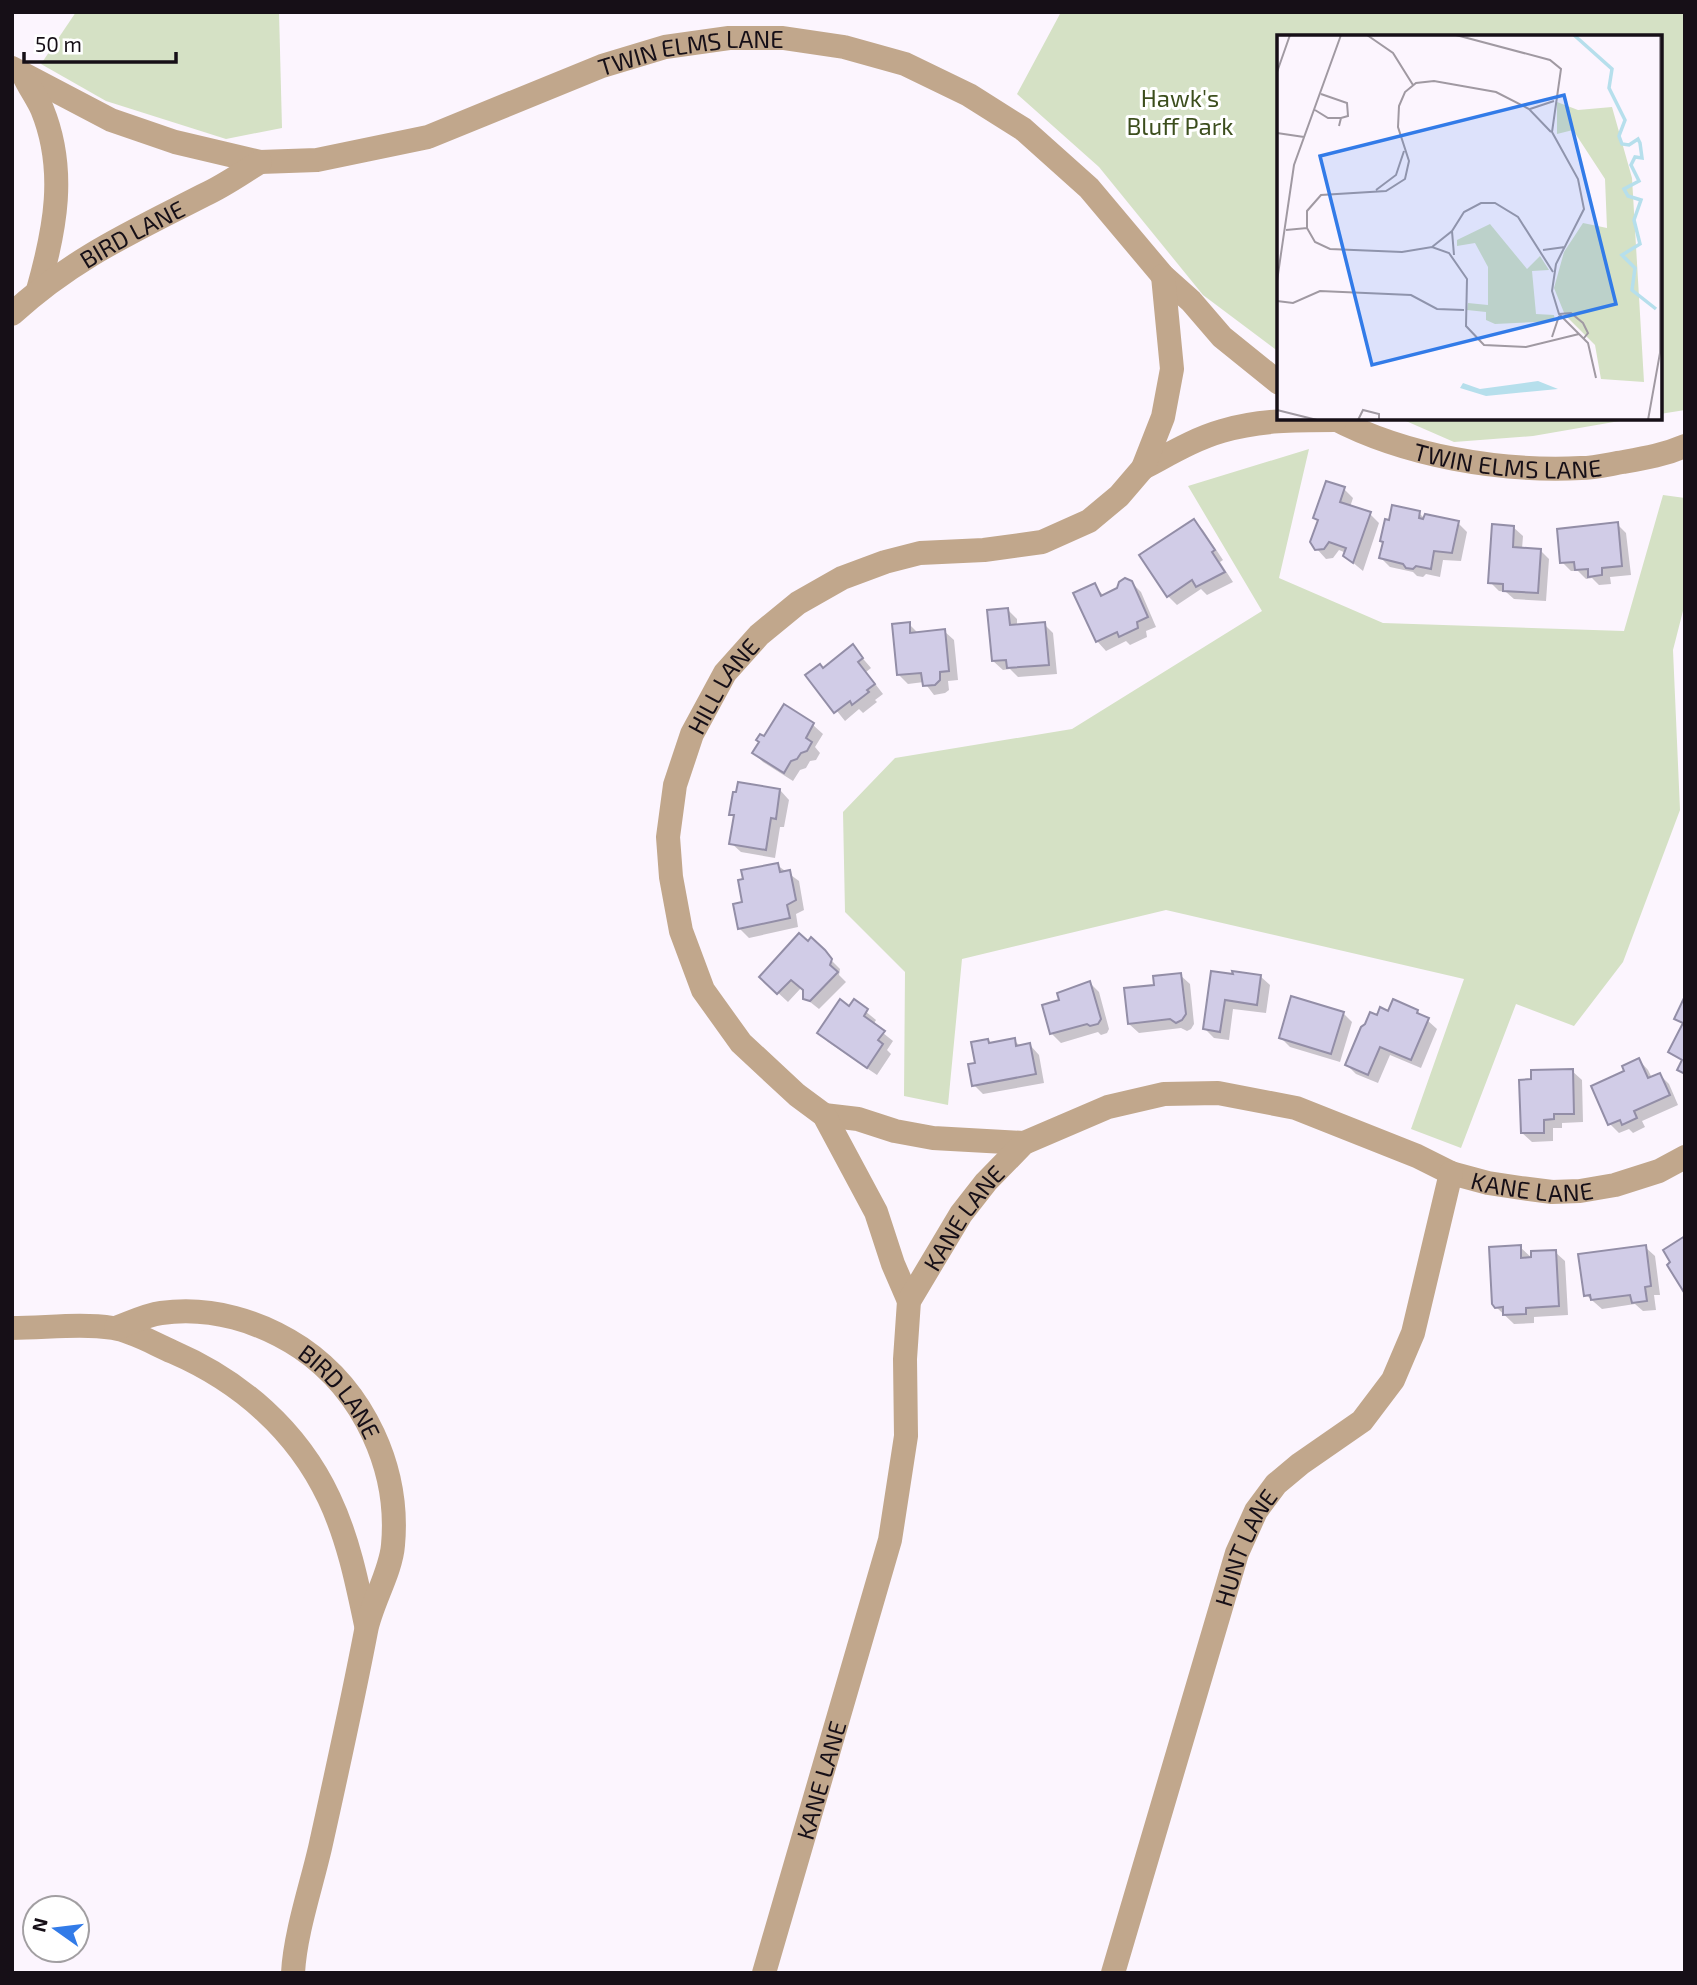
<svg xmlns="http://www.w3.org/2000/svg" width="1697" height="1985" font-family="'Exo 2',sans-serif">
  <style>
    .green { fill: #d5e1c5 }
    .shadow { fill: #0003 }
    .building { fill: #d1cce7; stroke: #938ea7; stroke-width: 2 }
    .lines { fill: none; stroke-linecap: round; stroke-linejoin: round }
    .minor { stroke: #c1a78c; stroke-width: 24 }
    .labels { text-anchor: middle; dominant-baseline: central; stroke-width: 6; stroke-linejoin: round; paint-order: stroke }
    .street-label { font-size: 24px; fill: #160f17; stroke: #fff }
    .park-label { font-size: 24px; fill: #3c4e1d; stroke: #fff }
    .inset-river { fill: none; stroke: #b6dfec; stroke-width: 3.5 }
    .inset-road { fill: none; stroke: #a099a2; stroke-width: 2 }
    .view { fill: #327be8; fill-opacity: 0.15; stroke: #327be8; stroke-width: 3.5 }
    .inset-edge { fill: none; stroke: #160f17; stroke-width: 3.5 }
  </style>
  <rect width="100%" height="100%" fill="#fcf5fe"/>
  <g class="green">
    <path d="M76,12h203l3,116 -56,11 -120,-38 -65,-37z"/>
    <path d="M1061,12h624v398l-25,4v-377h-381v315l-76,-57 -104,-128 -82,-73z"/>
    <path d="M1399,418h238l-104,18 -79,6z"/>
    <path d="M1309,449l-30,129 104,45 241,8 39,-136 22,3v105l-12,47 7,160 -57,152 -49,64 -58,-22 -55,144 -50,-19 53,-150 -298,-69 -204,49 -14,146 -44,-9 1,-124 -60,-60 -2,-100 52,-54 177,-29 190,-118 -74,-125z"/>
  </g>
  <g class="shadow">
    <path d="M1344,489l9,9 -3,9 20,7 9,9 -16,48 -18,-15 1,-3 -7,-3 -6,8 -7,1 -9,-10 2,-27 -4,-4z"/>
    <path d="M1419,513l6,6 33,4 9,9 -6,29 -18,-1 -3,17 -14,-3 -3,3 -6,-1 -4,-4 -23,-5 -9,-9z"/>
    <path d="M1194,521l9,9 20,30 -3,2 13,20 -26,13 -6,-6 -24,16 -9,-9z"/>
    <path d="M1617,524l9,9 5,42 -21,2 1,7 -12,1 -7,-7 -6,1 -8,-8h-7l-9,-9z"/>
    <path d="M1513,527l10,9 -1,13 18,1 9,9 -3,42 -32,-2 -8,-7 -7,-1 -9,-9z"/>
    <path d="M1131,582l10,10 15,35 -10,4 1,6 -17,8 -4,-4 -20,10 -9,-10 -3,-56 10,11z"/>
    <path d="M1008,610l9,9v7l27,-2 9,9 4,41 -39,3 -8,-8 -7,1 -10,-9z"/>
    <path d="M909,624l10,10 25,-3 10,9 4,40 -10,1 1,9 -4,3 -11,2 -10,-13 -16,2 -9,-9z"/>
    <path d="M853,647l18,21 -5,4 17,22 -8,6 2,2 -14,11 -4,-4 -14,12 -37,-46 16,-5z"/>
    <path d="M784,707l29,18 10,9 -8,13 5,6 -4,7 -6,1 -4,7 -6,2 -7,11 -30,-19 -9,-9z"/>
    <path d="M780,790l9,10 -5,27h-4l-5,31 -34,-6 -10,-9 4,-25 -4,-4z"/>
    <path d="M777,865l22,16 5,29 -8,4 2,13 -49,11 -10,-10 5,-25z"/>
    <path d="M811,940l29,29 -1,6 7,7 -27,27 -14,-11v-8l-4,-2 -13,14 -27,-25z"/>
    <path d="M1180,975l10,9 4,40 -3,5 -4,2 -6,-3 -42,5 -10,-9 27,-38z"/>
    <path d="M1235,976h25l10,9 -4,28 -33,-4 -4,31 -15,-2 -9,-9z"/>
    <path d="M1090,983l9,9 10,37 -2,4 -6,2 -3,-3 -37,11 -9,-9 -8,-28 17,-5z"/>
    <path d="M854,1002l22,18 -3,5 20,16 -6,9 4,4 -14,21 -49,-33 -9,-9 31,-25z"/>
    <path d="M1417,1011l20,18 -16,39 -31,-13 -12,28 -22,-9 -9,-9 31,-48z"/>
    <path d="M1343,1013l9,9 -12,40 -50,-15 -9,-9z"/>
    <path d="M1014,1040l7,7 9,-2 9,10 5,28 -61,11 -9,-9 3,-21 11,-23 3,3z"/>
    <path d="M1639,1060l9,10 4,8 8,-3 9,9 9,21 -36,16 3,6 -12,6 -4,-4 -10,4 -9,-9 16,-52z"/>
    <path d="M1572,1071l10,9 1,42 -21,1v5h-9v13l-21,1 -10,-9z"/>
    <path d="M1520,1247l13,12 22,-7 10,9 3,54 -34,2v6l-20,1 -18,-17z"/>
    <path d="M1645,1247l10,9 5,39h-6l2,15 -13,1 -8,-7 -33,5 -16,-14z"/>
  </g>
  <g class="building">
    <path d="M1326,481l19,6 -5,15 31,10 -18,51 -10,-7 3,-8 -17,-6 -5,7 -9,1 -5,-8 8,-22 -5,-2z"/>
    <path d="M1392,505l28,6 -1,7 4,1 2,-5 34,7 -7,32 -18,-2 -3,18 -15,-3 -3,3 -7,-1 -3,-4 -24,-6 4,-16 -3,-1 5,-22 4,1z"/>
    <path d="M1194,519l21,31 -3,2 13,20 -29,15 -4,-7 -25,17 -28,-42z"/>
    <path d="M1618,522l4,44 -20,2v7l-14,2v-8l-13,1 -1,-8 -14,1 -3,-34z"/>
    <path d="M1492,524l22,2 -1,21 28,2 -3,44 -35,-2v-7l-15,-1z"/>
    <path d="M1125,578l7,3 16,36 -11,5 1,6 -19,9 -2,-5 -21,10 -23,-49 22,-10 6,13 16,-8 2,-6z"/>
    <path d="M1008,608l2,17 35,-3 4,43 -42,3 -1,-8 -14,1 -5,-51z"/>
    <path d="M910,622v11l35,-4 4,42 -9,1v8l-5,5 -12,1 -2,-13 -24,2 -5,-51z"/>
    <path d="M853,644l10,14 -5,4 17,22 -8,6 2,2 -17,13 -2,-4 -16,12 -29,-38 15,-11 3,4z"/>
    <path d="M784,704l30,19 -8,15 6,4 -5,9 -6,2 -4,6 -6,2 -7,12 -32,-20 7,-11 -3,-2 4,-6 4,2z"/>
    <path d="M738,782l42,7 -4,30 -5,-1 -5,32 -37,-6 5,-29h-5l4,-23h3z"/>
    <path d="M778,863l2,9 10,-2 6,30 -9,5 3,13 -52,11 -5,-25 9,-2 -4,-22 5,-1 -2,-9z"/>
    <path d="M799,933l9,8 3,-4 14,13 7,9 -2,6 8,7 -28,29 -7,-2v-9l-12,-10 -14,14 -18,-17z"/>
    <path d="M1211,971l22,3 -1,-3 29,4 -4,30 -32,-5 -5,32 -17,-3z"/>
    <path d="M1181,973l5,41 -4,6 -6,3 -6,-4 -42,5 -4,-36 30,-3 -1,-9z"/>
    <path d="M1090,981l11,38 -3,5 -8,2 -3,-2 -37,10 -8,-29 17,-5 -2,-7z"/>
    <path d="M1291,996l53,16 -13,42 -52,-16z"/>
    <path d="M1684,998l1,1v75l-8,-4 5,-10 -14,-8 15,-29 -9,-4z"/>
    <path d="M840,999l9,7 5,-7 14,10 -4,7 21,15 -7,9 5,4 -16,24 -50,-35z"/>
    <path d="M1393,999l25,11 -1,3 12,5 -18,42 -31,-13 -12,28 -23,-10 16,-38 4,-3 5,-12 7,3 3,-8 8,4z"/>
    <path d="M1015,1038l1,8 14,-3 6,31 -64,12 -4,-22 7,-1 -4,-21 17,-3 1,4z"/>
    <path d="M1639,1058l9,20 12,-5 10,22 -36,16 3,7 -15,7 -2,-5 -12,5 -17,-39 33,-15 -2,-5z"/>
    <path d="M1573,1069l1,45h-20v5l-10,1v13h-23l-2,-53 12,-1v-9z"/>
    <path d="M1685,1236v58l-18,-29 3,-3 -7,-12z"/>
    <path d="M1521,1245v13l10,-1v-6l25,-1 3,56 -33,2v6l-23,1v-8l-8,1 -3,-4 -3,-57z"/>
    <path d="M1646,1245l5,41 -6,1 2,14 -15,2 -2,-8 -39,5 -1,-5 -6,1 -6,-42z"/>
  </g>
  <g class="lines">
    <g class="minor">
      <path id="s1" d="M12,68l99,52 64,22 85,20 57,-2 111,-23 174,-71 63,-19 64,-9h54l61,9 61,17 64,31 54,34 66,59 74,88 28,25 31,36 57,46"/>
      <path d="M24,76c5,11 13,22 18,33 25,61 13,121 -4,181"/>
      <path id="s2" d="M12,314c61,-56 120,-82 192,-119 20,-9 38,-22 56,-33"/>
      <path id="s3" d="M1333,418c72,38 167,54 248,50 14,0 29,-4 42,-6 23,-4 41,-7 62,-16"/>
      <path d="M1143,468c25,-13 51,-29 79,-37 36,-11 75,-11 113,-11"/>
      <path d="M824,1115l34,4 37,12 38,7 91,5"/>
      <path id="s4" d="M909,1301l-16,-37 -17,-52 -52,-97 -27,-20 -56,-52 -38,-53 -22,-59 -10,-54 -3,-40 7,-52 17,-51 33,-61 34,-38 39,-32 44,-25 43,-16 35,-9 64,-3 58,-8 47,-21 30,-25 24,-28 20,-51 9,-48 -9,-93"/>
      <path d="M12,1328c34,0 68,-5 101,0 20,3 41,16 60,24 67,29 124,78 156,146 19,40 28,84 37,127"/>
      <path id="s5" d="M116,1328c14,-5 30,-13 45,-15 50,-7 99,8 140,35 63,43 99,121 92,197 -2,27 -22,59 -27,86 -14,73 -30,145 -46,217 -9,39 -25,86 -27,125"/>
      <path id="s6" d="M764,1973l126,-433 16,-104 -1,-77 4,-58 52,-87 25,-32 38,-39 84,-36 56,-13 54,-1 78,15 121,48 34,17 37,10 33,5 31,4 28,-1 35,-6 44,-14 26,-14"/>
      <path id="s7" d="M1113,1973l124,-420 19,-42 20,-27 24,-20 62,-43 31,-41 20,-47 38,-160"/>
    </g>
  </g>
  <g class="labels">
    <g class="street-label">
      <text stroke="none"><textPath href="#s1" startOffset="716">TWIN ELMS LANE</textPath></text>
      <text stroke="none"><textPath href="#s2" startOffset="145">BIRD LANE</textPath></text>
      <text stroke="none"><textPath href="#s3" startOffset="182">TWIN ELMS LANE</textPath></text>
      <text stroke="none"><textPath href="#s4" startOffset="702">HILL LANE</textPath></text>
      <text stroke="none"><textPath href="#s6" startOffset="1421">KANE LANE</textPath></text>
      <text stroke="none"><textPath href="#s6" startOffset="791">KANE LANE</textPath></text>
      <text stroke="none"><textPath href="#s5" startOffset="254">BIRD LANE</textPath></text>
      <text stroke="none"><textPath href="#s7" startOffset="446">HUNT LANE</textPath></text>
      <text stroke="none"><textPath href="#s6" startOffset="201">KANE LANE</textPath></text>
    </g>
    <g class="park-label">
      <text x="1180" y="97">Hawk's<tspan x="1180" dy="28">Bluff Park</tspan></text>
    </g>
  </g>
  <g transform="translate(1277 35)">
    <rect width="385" height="385" fill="#fcf5fe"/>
    <path d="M280,67l21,8 34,-3 20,71 12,204 -43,-3 -6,-34 -30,-30 -11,-27 10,-36 19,-29 24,5 -2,-49 -32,-49 -16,4zM213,189l37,45 13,-13 9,14 -17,1 4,43 18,1 1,6 -60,3 -9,-4v-8l-19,-2 1,-7 20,2v-38l-13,-24 -18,3v-6z" fill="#d5e1c5"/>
    <path d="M261,346l20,8 -72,7 -26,-8 3,-5 17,6z" fill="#b6dfec"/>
    <path class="inset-river" d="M297,0l38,34 -3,19 16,32 -6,16 3,8 7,1 9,-6 2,4 2,15 -7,-1 -4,8 8,16 -15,8 4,7 13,4 -7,20 6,24 -18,11 13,13 -3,22 24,19"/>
    <path class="inset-road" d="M90,0l26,18 20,32M179,0l94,25 11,9 -9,63 26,47 6,30 -28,55 -4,27 7,23 29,29 8,35M0,37l13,-37M44,59l26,9 1,13 -7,2M253,74l24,-8M38,75l13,8h13l-2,8M0,98l27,4M99,155l20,-15 8,-24M30,193v-17l14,-16 65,-4 19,-12 4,-18 -11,-34 1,-21 6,-14 11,-9 18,-2 62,11 33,17 22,23M9,195l21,-2 8,14 15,7 72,3 30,-5 17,6 18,26 -1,47 18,19 42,2 53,-13M175,196l2,24M155,212l20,-16 12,-19 17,-9h14l23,14 35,55M266,215l22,-3M0,246l17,-116 47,-130M0,266l16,2 27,-12 91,4 26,14 27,1M282,279l12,-1 12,10 5,10 -4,5M275,302l7,-21M0,375l40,10M81,385l5,-10 16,4v6M371,385l12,-67v-318"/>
    <path class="view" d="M287,60l52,209 -244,61 -52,-209z"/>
    <rect width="385" height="385" class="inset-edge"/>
  </g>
  <rect width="1697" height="1985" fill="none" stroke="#160f17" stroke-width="28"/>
  <g transform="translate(56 1929) rotate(284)"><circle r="33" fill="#ffffff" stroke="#a29fa2" stroke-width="2"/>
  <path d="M0-5L12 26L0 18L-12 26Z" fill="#327be8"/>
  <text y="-10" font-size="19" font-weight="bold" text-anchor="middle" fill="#160f17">N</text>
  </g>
  <path d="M24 52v10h152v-10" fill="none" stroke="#160f17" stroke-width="3.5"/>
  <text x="35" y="52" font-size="21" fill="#160f17" stroke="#ffffff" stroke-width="5" paint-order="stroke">50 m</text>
</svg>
